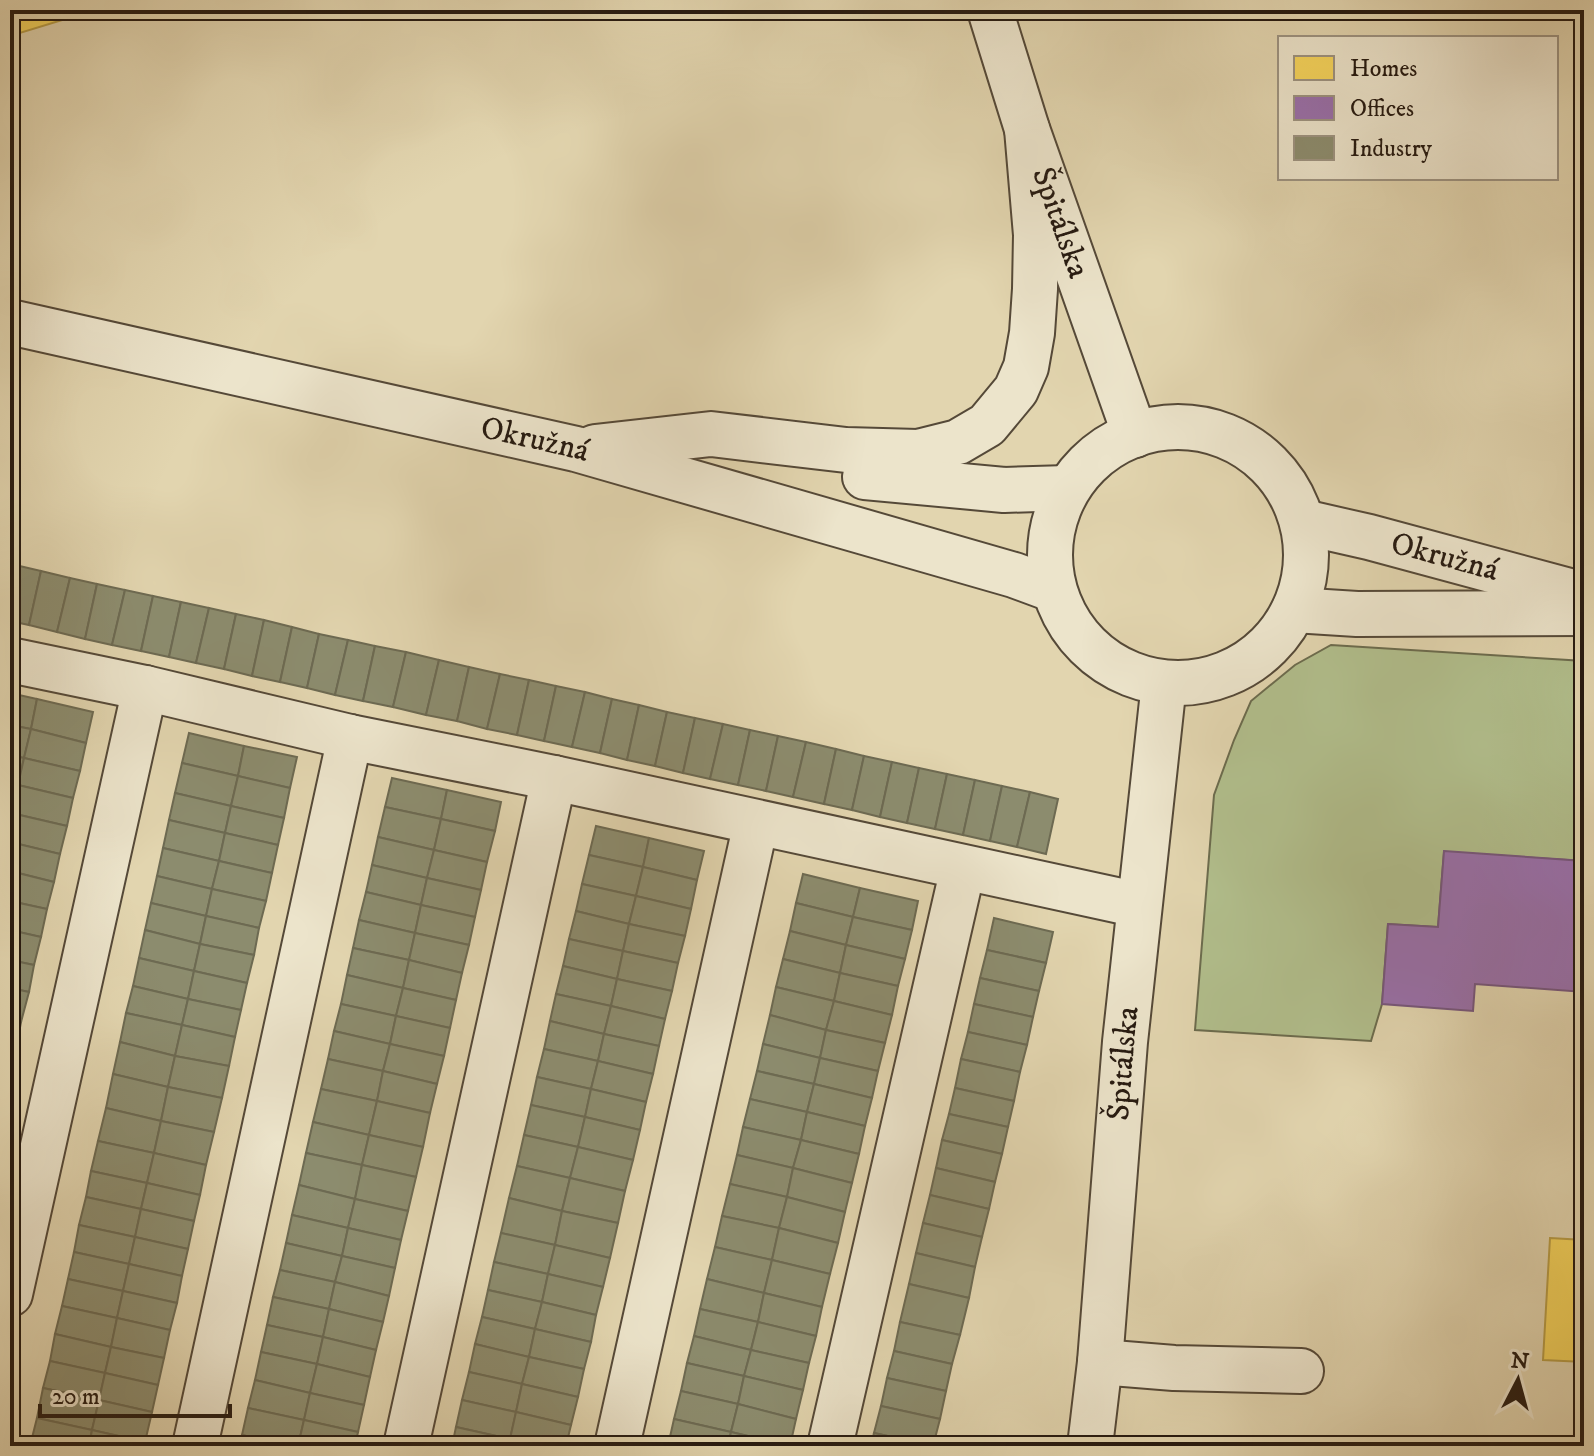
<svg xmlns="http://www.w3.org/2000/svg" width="1594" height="1456" font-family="'IM FELL DW Pica',serif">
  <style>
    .green { fill: #b1be8c; stroke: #6c6c4e; stroke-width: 2 }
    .homes { fill: #f6d55c; stroke: #b89d46; stroke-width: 2 }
    .offices { fill: #9970ab; stroke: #76567d; stroke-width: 2 }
    .industry { fill: #8c8c6e; stroke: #6d6a52; stroke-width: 2 }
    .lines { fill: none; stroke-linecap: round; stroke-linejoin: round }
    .minor-casing { stroke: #554938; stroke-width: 48 }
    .minor { stroke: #ece4cb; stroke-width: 44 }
    .labels { text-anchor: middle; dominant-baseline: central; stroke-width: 8; stroke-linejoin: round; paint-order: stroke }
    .street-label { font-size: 32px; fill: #261a11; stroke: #ece4cb }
  </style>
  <rect width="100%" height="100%" fill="#e2d5af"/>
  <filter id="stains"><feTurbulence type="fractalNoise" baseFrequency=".0025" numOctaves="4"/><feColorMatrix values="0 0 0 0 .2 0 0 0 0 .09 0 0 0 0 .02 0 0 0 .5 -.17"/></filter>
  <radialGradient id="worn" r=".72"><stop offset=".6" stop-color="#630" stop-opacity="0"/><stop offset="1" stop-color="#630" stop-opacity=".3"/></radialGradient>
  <path class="green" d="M1331,645l253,16v200l-140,-9 -6,75 -50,-3 -6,80 -11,37 -176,-11 19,-235 20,-55 17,-39 44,-36z"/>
  <g class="homes">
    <path d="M10,10h85l-85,26z"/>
    <path d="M1550,1238l34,2v122l-41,-2z"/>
  </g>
  <path class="offices" d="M1444,851l140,10v131l-109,-8 -2,27 -91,-7 6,-80 50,3z"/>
  <g class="industry">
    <path d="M11,564l30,7 -12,54 -19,-4z"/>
    <path d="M41,571l29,7 -13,54 -28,-7z"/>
    <path d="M70,578l27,6 -12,55 -28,-7z"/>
    <path d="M97,584l28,6 -13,55 -27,-6z"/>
    <path d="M125,590l28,6 -12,55 -29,-6z"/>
    <path d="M153,596l28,6 -12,55 -28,-6z"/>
    <path d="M181,602l28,6 -13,55 -27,-6z"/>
    <path d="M209,608l27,6 -12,55 -28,-6z"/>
    <path d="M236,614l28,6 -12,56 -28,-7z"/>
    <path d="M264,620l28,7 -12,55 -28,-6z"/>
    <path d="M292,627l27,7 -12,54 -27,-6z"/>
    <path d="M319,634l29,6 -13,55 -28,-7z"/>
    <path d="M348,640l27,6 -12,55 -28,-6z"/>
    <path d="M375,646l31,6 -13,55 -30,-6z"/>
    <path d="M406,652l33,8 -13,55 -33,-8z"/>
    <path d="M439,660l30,7 -12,54 -31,-6z"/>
    <path d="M469,667l31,7 -13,55 -30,-8z"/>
    <path d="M500,674l29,6 -12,55 -30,-6z"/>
    <path d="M529,680l27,6 -12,55 -27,-6z"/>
    <path d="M556,686l29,6 -13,55 -28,-6z"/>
    <path d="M585,692l27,7 -12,54 -28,-6z"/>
    <path d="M10,693l27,6 -6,30 -21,-4z"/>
    <path d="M37,699l56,13 -7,31 -55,-14z"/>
    <path d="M612,699l27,6 -12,55 -27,-7z"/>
    <path d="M639,705l28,7 -12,54 -28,-6z"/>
    <path d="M667,712l28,6 -12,55 -28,-7z"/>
    <path d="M695,718l28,6 -13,55 -27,-6z"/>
    <path d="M723,724l27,6 -12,55 -28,-6z"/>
    <path d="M10,725l21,4 -7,29 -14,-3z"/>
    <path d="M31,729l55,14 -6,28 -56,-13z"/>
    <path d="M750,730l28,6 -12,55 -28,-6z"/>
    <path d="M189,733l55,13 -6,30 -56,-13z"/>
    <path d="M778,736l28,6 -13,55 -27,-6z"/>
    <path d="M806,742l30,7 -12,55 -31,-7z"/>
    <path d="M244,746l53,11 -7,31 -52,-12z"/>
    <path d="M836,749l28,7 -12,54 -28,-6z"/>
    <path d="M10,755l14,3 -6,27 -8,-1z"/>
    <path d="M864,756l28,6 -12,55 -28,-7z"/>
    <path d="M24,758l56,13 -7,27 -55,-13z"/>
    <path d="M892,762l27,6 -12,55 -27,-6z"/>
    <path d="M182,763l56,13 -7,30 -56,-13z"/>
    <path d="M919,768l28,6 -12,55 -28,-6z"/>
    <path d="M947,774l28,6 -12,55 -28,-6z"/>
    <path d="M238,776l52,12 -6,30 -53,-12z"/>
    <path d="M392,778l55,12 -6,29 -56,-12z"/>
    <path d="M975,780l27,6 -12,55 -27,-6z"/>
    <path d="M10,784l8,1 -7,28h-1z"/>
    <path d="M18,785l55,13 -6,28 -56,-13z"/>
    <path d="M1002,786l28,6 -13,55 -27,-6z"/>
    <path d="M447,790l54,12 -6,29 -54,-12z"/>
    <path d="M1030,792l28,7 -12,55 -29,-7z"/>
    <path d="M175,793l56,13 -6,27 -56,-13z"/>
    <path d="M231,806l53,12 -6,27 -53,-12z"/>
    <path d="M385,807l56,12 -7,31 -56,-13z"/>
    <path d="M11,813l56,13 -7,28 -50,-12z"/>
    <path d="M441,819l54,12 -8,31 -53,-12z"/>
    <path d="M169,820l56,13 -6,28 -56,-13z"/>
    <path d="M596,826l53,12 -6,29 -54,-12z"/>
    <path d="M225,833l53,12 -6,28 -53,-12z"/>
    <path d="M378,837l56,13 -7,28 -55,-13z"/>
    <path d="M649,838l55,13 -7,29 -54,-13z"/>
    <path d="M10,842l50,12 -6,28 -44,-11z"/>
    <path d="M163,848l56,13 -7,28 -55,-13z"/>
    <path d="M434,850l53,12 -6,28 -54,-12z"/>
    <path d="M589,855l54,12 -7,29 -54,-12z"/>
    <path d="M219,861l53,12 -6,28 -54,-12z"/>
    <path d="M372,865l55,13 -6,27 -55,-13z"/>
    <path d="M643,867l54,13 -6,29 -55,-13z"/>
    <path d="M10,871l44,11 -7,27 -37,-8z"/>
    <path d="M803,874l57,14 -7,29 -57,-14z"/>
    <path d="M157,876l55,13 -6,27 -55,-13z"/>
    <path d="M427,878l54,12 -6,27 -54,-12z"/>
    <path d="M582,884l54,12 -7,28 -53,-13z"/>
    <path d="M860,888l58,13 -6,29 -59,-13z"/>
    <path d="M212,889l54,12 -7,27 -53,-12z"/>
    <path d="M366,892l55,13 -6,28 -56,-13z"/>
    <path d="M636,896l55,13 -6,27 -56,-12z"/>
    <path d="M10,901l37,8 -6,28 -31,-7z"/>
    <path d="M151,903l55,13 -6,28 -55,-14z"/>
    <path d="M796,903l57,14 -7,28 -56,-14z"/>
    <path d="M421,905l54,12 -6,28 -54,-12z"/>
    <path d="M576,911l53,13 -6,27 -54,-12z"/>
    <path d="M206,916l53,12 -5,27 -54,-11z"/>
    <path d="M853,917l59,13 -7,29 -59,-14z"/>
    <path d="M994,918l59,14 -7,31 -59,-13z"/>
    <path d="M359,920l56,13 -6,27 -56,-12z"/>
    <path d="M629,924l56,12 -7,27 -55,-12z"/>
    <path d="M10,930l31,7 -7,28 -24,-5z"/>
    <path d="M145,930l55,14 -6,27 -55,-13z"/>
    <path d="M790,931l56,14 -6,28 -57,-14z"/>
    <path d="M415,933l54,12 -7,28 -53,-13z"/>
    <path d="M569,939l54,12 -6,28 -54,-13z"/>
    <path d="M200,944l54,11 -7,28 -53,-12z"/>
    <path d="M846,945l59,14 -7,27 -58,-13z"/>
    <path d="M353,948l56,12 -6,28 -56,-13z"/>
    <path d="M987,950l59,13 -7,28 -59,-13z"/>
    <path d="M623,951l55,12 -6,28 -55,-12z"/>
    <path d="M139,958l55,13 -6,28 -55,-13z"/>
    <path d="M783,959l57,14 -6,28 -58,-14z"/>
    <path d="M10,960l24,5 -5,27 -19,-4z"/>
    <path d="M409,960l53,13 -6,27 -53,-12z"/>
    <path d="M563,966l54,13 -6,27 -55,-12z"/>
    <path d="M194,971l53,12 -6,27 -53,-11z"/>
    <path d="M840,973l58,13 -6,29 -58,-14z"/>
    <path d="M347,975l56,13 -7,28 -55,-12z"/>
    <path d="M980,978l59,13 -6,26 -59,-13z"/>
    <path d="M617,979l55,12 -7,28 -54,-13z"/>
    <path d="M133,986l55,13 -6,26 -56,-12z"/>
    <path d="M776,987l58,14 -8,29 -56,-15z"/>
    <path d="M10,988l19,4 -8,30 -11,-2z"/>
    <path d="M403,988l53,12 -6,28 -54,-12z"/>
    <path d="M556,994l55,12 -7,28 -54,-13z"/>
    <path d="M188,999l53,11 -6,27 -53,-12z"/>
    <path d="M834,1001l58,14 -7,28 -59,-13z"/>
    <path d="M341,1004l55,12 -6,28 -56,-13z"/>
    <path d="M974,1004l59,13 -6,28 -59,-13z"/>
    <path d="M611,1006l54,13 -6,27 -55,-12z"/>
    <path d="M126,1013l56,12 -7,31 -55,-14z"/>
    <path d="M770,1015l56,15 -6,28 -57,-14z"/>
    <path d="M396,1016l54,12 -6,28 -54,-12z"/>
    <path d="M10,1020l11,2 -6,33 -5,-1z"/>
    <path d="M550,1021l54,13 -6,27 -54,-12z"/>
    <path d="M182,1025l53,12 -6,29 -54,-10z"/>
    <path d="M826,1030l59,13 -7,28 -58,-13z"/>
    <path d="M334,1031l56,13 -7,27 -55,-12z"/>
    <path d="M968,1032l59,13 -7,27 -59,-13z"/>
    <path d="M604,1034l55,12 -6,28 -55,-13z"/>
    <path d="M120,1042l55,14 -7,31 -55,-13z"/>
    <path d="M390,1044l54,12 -7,28 -54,-13z"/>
    <path d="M763,1044l57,14 -6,26 -57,-13z"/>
    <path d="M544,1049l54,12 -7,28 -54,-12z"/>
    <path d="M175,1056l54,10 -7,32 -54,-11z"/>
    <path d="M820,1058l58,13 -6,27 -58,-14z"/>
    <path d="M328,1059l55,12 -6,30 -56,-12z"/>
    <path d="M961,1059l59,13 -6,29 -59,-13z"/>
    <path d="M598,1061l55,13 -7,28 -55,-13z"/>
    <path d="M383,1071l54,13 -7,29 -53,-12z"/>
    <path d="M757,1071l57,13 -7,28 -57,-13z"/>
    <path d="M113,1074l55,13 -7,34 -55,-13z"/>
    <path d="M537,1077l54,12 -6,28 -54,-12z"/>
    <path d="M814,1084l58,14 -7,28 -58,-14z"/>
    <path d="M168,1087l54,11 -8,34 -53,-11z"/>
    <path d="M955,1088l59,13 -6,26 -59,-13z"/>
    <path d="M321,1089l56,12 -8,34 -56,-13z"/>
    <path d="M591,1089l55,13 -6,28 -55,-13z"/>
    <path d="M750,1099l57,13 -6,28 -58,-13z"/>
    <path d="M377,1101l53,12 -7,34 -54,-12z"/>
    <path d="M531,1105l54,12 -7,30 -54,-12z"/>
    <path d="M106,1108l55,13 -7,32 -56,-12z"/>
    <path d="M807,1112l58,14 -6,28 -58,-14z"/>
    <path d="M949,1114l59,13 -6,27 -60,-14z"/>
    <path d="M585,1117l55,13 -7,30 -55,-13z"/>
    <path d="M161,1121l53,11 -8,33 -52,-12z"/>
    <path d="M313,1122l56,13 -7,30 -56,-12z"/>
    <path d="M743,1127l58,13 -8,28 -56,-13z"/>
    <path d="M369,1135l54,12 -7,30 -54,-12z"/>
    <path d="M524,1135l54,12 -8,31 -53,-12z"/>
    <path d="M801,1140l58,14 -7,29 -59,-15z"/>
    <path d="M942,1140l60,14 -7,28 -59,-14z"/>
    <path d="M98,1141l56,12 -7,30 -56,-12z"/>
    <path d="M578,1147l55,13 -8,31 -55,-13z"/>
    <path d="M154,1153l52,12 -6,30 -53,-12z"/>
    <path d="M306,1153l56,12 -7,34 -56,-14z"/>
    <path d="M737,1155l56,13 -6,29 -57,-13z"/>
    <path d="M362,1165l54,12 -8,34 -53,-12z"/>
    <path d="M517,1166l53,12 -8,33 -53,-13z"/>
    <path d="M793,1168l59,15 -7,29 -58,-15z"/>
    <path d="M936,1168l59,14 -6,27 -59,-14z"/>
    <path d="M91,1171l56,12 -6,26 -55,-12z"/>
    <path d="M570,1178l55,13 -7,32 -56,-12z"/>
    <path d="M147,1183l53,12 -6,26 -53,-12z"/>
    <path d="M730,1184l57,13 -8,31 -57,-12z"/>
    <path d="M299,1185l56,14 -7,29 -56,-13z"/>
    <path d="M930,1195l59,14 -7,28 -59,-14z"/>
    <path d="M86,1197l55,12 -6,28 -56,-12z"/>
    <path d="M787,1197l58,15 -7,31 -59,-15z"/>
    <path d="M509,1198l53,13 -7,34 -54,-12z"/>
    <path d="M355,1199l53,12 -7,29 -53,-12z"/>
    <path d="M141,1209l53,12 -6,28 -53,-12z"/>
    <path d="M562,1211l56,12 -8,35 -55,-13z"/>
    <path d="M292,1215l56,13 -6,28 -56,-13z"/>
    <path d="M722,1216l57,12 -7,32 -57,-13z"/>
    <path d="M923,1223l59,14 -7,30 -59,-14z"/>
    <path d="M79,1225l56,12 -6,27 -55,-12z"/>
    <path d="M348,1228l53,12 -6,28 -53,-12z"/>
    <path d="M779,1228l59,15 -8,31 -58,-14z"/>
    <path d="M501,1233l54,12 -7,29 -54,-12z"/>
    <path d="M135,1237l53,12 -6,27 -53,-12z"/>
    <path d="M286,1243l56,13 -7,26 -55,-12z"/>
    <path d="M555,1245l55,13 -7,29 -55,-13z"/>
    <path d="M715,1247l57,13 -8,33 -57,-14z"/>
    <path d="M74,1252l55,12 -6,27 -55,-12z"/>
    <path d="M916,1253l59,14 -6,31 -60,-14z"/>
    <path d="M342,1256l53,12 -6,28 -54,-14z"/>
    <path d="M772,1260l58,14 -8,33 -58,-14z"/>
    <path d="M494,1262l54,12 -6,28 -54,-12z"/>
    <path d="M129,1264l53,12 -5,27 -54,-12z"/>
    <path d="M280,1270l55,12 -6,27 -56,-12z"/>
    <path d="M548,1274l55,13 -7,28 -54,-13z"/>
    <path d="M68,1279l55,12 -6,27 -55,-12z"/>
    <path d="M707,1279l57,14 -6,29 -58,-13z"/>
    <path d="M335,1282l54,14 -6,26 -54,-13z"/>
    <path d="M909,1284l60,14 -9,37 -60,-13z"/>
    <path d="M488,1290l54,12 -7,27 -53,-12z"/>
    <path d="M123,1291l54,12 -7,27 -53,-12z"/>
    <path d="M764,1293l58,14 -6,29 -58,-14z"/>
    <path d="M273,1297l56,12 -6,28 -56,-12z"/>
    <path d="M542,1302l54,13 -5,27 -56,-13z"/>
    <path d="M62,1306l55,12 -6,29 -56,-13z"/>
    <path d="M329,1309l54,13 -7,28 -53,-13z"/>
    <path d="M700,1309l58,13 -7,28 -57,-14z"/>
    <path d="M482,1317l53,12 -6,28 -54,-13z"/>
    <path d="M117,1318l53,12 -6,28 -53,-11z"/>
    <path d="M758,1322l58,14 -7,27 -58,-13z"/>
    <path d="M900,1322l60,13 -8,29 -58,-13z"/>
    <path d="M267,1325l56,12 -6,27 -56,-12z"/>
    <path d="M535,1329l56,13 -7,27 -55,-12z"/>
    <path d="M55,1334l56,13 -6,26 -55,-12z"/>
    <path d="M694,1336l57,14 -7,26 -57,-13z"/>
    <path d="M323,1337l53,13 -6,27 -53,-13z"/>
    <path d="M475,1344l54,13 -7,27 -53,-12z"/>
    <path d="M111,1347l53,11 -6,27 -53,-12z"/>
    <path d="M751,1350l58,13 -6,27 -59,-14z"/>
    <path d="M894,1351l58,13 -6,27 -59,-13z"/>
    <path d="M261,1352l56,12 -7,29 -55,-13z"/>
    <path d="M529,1357l55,12 -6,28 -56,-13z"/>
    <path d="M50,1361l55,12 -6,27 -56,-12z"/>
    <path d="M687,1363l57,13 -6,28 -57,-13z"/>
    <path d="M317,1364l53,13 -6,28 -54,-12z"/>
    <path d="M469,1372l53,12 -6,28 -54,-12z"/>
    <path d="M105,1373l53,12 -6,27 -53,-12z"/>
    <path d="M744,1376l59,14 -7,29 -58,-15z"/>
    <path d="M887,1378l59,13 -6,28 -59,-13z"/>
    <path d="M255,1380l55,13 -6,27 -56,-12z"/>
    <path d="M522,1384l56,13 -7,28 -55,-13z"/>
    <path d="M43,1388l56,12 -7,30 -55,-12z"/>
    <path d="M681,1391l57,13 -7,28 -57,-13z"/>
    <path d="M310,1393l54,12 -6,27 -54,-12z"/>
    <path d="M99,1400l53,12 -7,30 -53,-12z"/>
    <path d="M462,1400l54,12 -6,27 -54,-12z"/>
    <path d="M738,1404l58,15 -6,27 -59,-14z"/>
    <path d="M881,1406l59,13 -7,27 -59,-13z"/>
    <path d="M248,1408l56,12 -6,26h-10l-46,-11z"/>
    <path d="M516,1412l55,13 -5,21h-26l-30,-7z"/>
    <path d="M37,1418l55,12 -3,16h-59z"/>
    <path d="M674,1419l57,13 -3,14h-60z"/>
    <path d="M304,1420l54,12 -3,14h-57z"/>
    <path d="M456,1427l54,12 -2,7h-56z"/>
    <path d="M92,1430l53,12 -1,4h-55z"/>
    <path d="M731,1432l59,14h-62z"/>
    <path d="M874,1433l59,13h-62z"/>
    <path d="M242,1435l46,11h-49z"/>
    <path d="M510,1439l30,7h-32z"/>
  </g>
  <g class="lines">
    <defs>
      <g id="minor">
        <path id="s1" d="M990,10l37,119 108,306"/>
        <path id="s2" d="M10,322l566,127 438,126 38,14"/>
        <circle cx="1178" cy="555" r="128"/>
        <path d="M595,447l116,-13 135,16 72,2 40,-10 29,-17 29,-35 10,-23 6,-34 3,-44 1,-54 -9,-106"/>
        <path d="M865,477l139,13 64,-2"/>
        <path id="s3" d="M1303,522l66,15 215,58"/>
        <path d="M1294,610l63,4 227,-1"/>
        <path d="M10,660l135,28 205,49 204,41 585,127"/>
        <path d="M10,1294l135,-606"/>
        <path d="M1100,1362l74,6 127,3"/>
        <path d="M195,1446l155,-709"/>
        <path d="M406,1446l148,-668"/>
        <path d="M617,1446l139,-623"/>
        <path d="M830,1446l133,-578"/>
        <path id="s4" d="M1090,1446l10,-84 25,-320 39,-359"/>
      </g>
    </defs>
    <use href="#minor" class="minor-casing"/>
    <use href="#minor" class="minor"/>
  </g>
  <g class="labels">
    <g class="street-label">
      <text stroke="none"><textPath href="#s1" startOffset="224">Špitálska</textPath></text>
      <text stroke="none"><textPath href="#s2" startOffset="538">Okružná</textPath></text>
      <text stroke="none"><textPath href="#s3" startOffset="146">Okružná</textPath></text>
      <text stroke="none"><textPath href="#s4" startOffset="384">Špitálska</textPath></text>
    </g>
  </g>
  <rect width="1594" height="1456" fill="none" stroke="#e2d5af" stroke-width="40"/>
  <rect x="12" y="12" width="1570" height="1432" fill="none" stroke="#261a11" stroke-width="4"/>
  <rect x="20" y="20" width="1554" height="1416" fill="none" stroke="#261a11" stroke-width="2"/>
  <rect x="1278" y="36" width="280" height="144" fill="#ece4cb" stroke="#9d9381" stroke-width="2"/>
  <rect x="1294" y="56" width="40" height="24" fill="#f6d55c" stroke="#9d9381" stroke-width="2"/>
  <text x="1350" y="76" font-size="24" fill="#261a11">Homes</text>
  <rect x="1294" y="96" width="40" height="24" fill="#9970ab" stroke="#9d9381" stroke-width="2"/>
  <text x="1350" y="116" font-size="24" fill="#261a11">Offices</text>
  <rect x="1294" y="136" width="40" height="24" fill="#8c8c6e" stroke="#9d9381" stroke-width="2"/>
  <text x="1350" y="156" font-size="24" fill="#261a11">Industry</text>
  <g transform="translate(1518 1380) rotate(6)" stroke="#ece4cb" stroke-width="6" paint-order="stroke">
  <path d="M0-6L14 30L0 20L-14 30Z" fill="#261a11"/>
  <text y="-12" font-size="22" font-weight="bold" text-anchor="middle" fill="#261a11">N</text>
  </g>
  <path d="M40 1404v12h190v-12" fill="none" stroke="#261a11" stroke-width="4"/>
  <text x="52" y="1404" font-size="24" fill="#261a11" stroke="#ece4cb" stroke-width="6" paint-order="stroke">20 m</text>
  <rect width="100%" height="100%" filter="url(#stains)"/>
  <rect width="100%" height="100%" fill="url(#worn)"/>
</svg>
